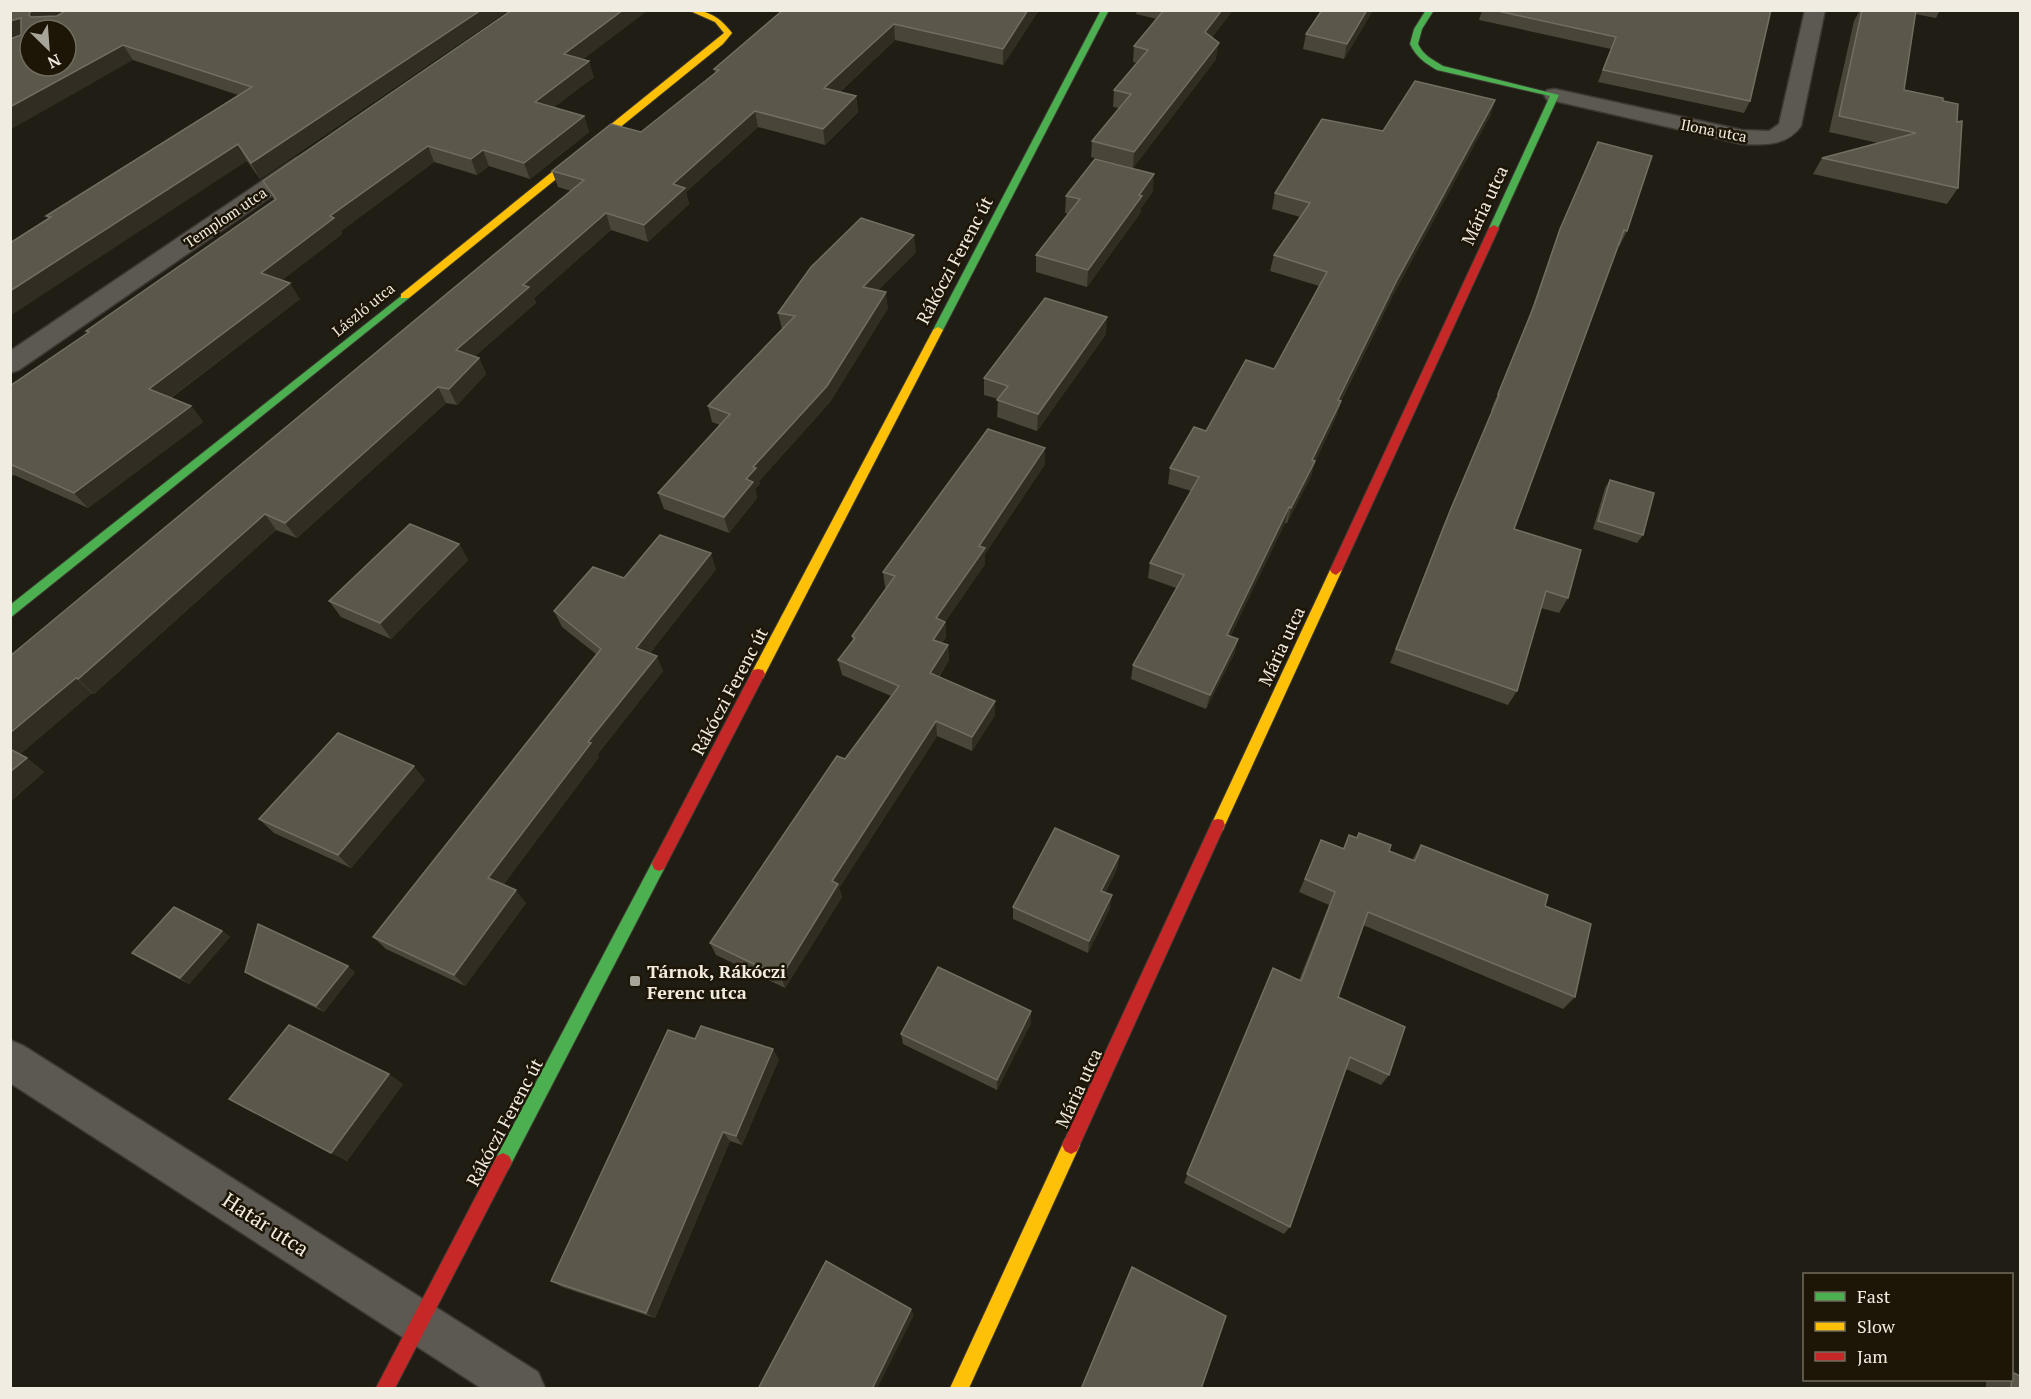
<svg xmlns="http://www.w3.org/2000/svg" width="2031" height="1399" font-family="'PT Serif',serif">
  <style>
    .lines { fill: none; stroke-linecap: round; stroke-linejoin: round }
    .street-casing { stroke: #3c3832; stroke-width: 3 }
    .fast-casing { stroke: #3c3832; stroke-width: 2 }
    .slow-casing { stroke: #3c3832; stroke-width: 2 }
    .jam-casing { stroke: #3c3832; stroke-width: 2 }
    .street { fill: #5c5852; fill-rule: evenodd }
    .fast { fill: #4caf50; fill-rule: evenodd }
    .slow { fill: #ffc107; fill-rule: evenodd }
    .jam { fill: #c62828; fill-rule: evenodd }
    .wall { fill: #494538 }
    .shaded-wall { fill: #312d22 }
    .building { fill: #5b574a; stroke: #726e62; stroke-width: 1.5; fill-rule: evenodd }
    .poi-dot { fill: #a7a499; stroke: #1d1606; stroke-width: 2 }
    .labels { text-anchor: middle; dominant-baseline: central; stroke-width: 5; stroke-linejoin: round; paint-order: stroke }
    .far-street-label { font-size: 15px; fill: #f0ece1; stroke: #1d1606 }
    .street-label { font-size: 18px; fill: #f0ece1; stroke: #1d1606 }
    .poi-label { font-size: 18px; font-weight: bold; fill: #f0ece1; stroke: #1d1606; text-anchor: start }
    .near-street-label { font-size: 21px; fill: #f0ece1; stroke: #1d1606 }
  </style>
  <rect width="100%" height="100%" fill="#201d14"/>
  <g class="lines">
    <defs>
      <g id="street">
        <path d="M1805,10h20l-24,116c-14,20 -37,19 -59,18l-187,-43 -8,-1 -3,-5 3,-5 8,-1 187,41 27,1 10,-7z"/>
        <path d="M304,156l8,2 3,5 -3,5 -293,202 -9,3v-22l286,-193z"/>
        <path d="M10,1040l14,6 514,326 7,16h-64l-471,-305z"/>
      </g>
      <g id="fast">
        <path d="M1101,10h8l-166,320 -5,3 -4,-1 -1,-2z"/>
        <path d="M1426,10h8l-12,19 -4,15c5,11 15,16 25,22l116,29 -62,135 -8,-2 61,-132 -113,-26c-12,-7 -21,-13 -27,-26l4,-15z"/>
        <path d="M405,293l4,1v4l-399,320v-13z"/>
        <path d="M659,857l5,2 2,5 -2,5 -155,299 -6,3 -6,-3 -3,-6 3,-6 157,-297z"/>
      </g>
      <g id="slow">
        <path d="M688,10c20,0 32,7 44,23l-9,11 -314,254h-8v-4l323,-261 -9,-11z"/>
        <path d="M938,327l5,3 -180,348h-10l-2,-4 2,-4 180,-340z"/>
        <path d="M1336,565l6,5 -117,255 -2,5 -5,1 -5,-1 -2,-5 119,-255z"/>
        <path d="M1071,1136l6,3 3,6 -111,243h-19l115,-249z"/>
      </g>
      <g id="jam">
        <path d="M1494,225l5,3 -157,342 -6,5 -4,-2 -2,-3 159,-342z"/>
        <path d="M758,669l5,1 2,4 -101,195 -5,2 -5,-2 -2,-5 2,-5 99,-189z"/>
        <path d="M1218,819l5,1 2,5 -148,326 -6,3 -6,-3 -3,-6 3,-6 148,-319z"/>
        <path d="M503,1153l6,3 3,6 -3,6 -114,220h-19l121,-232z"/>
      </g>
    </defs>
    <use href="#street" class="street-casing"/>
    <use href="#fast" class="fast-casing"/>
    <use href="#slow" class="slow-casing"/>
    <use href="#jam" class="jam-casing"/>
    <use href="#street" class="street"/>
    <use href="#fast" class="fast"/>
    <use href="#slow" class="slow"/>
    <use href="#jam" class="jam"/>
  </g>
  <g class="wall">
    <path d="M10,10h499l-249,169 -13,-18 -198,58 -3,-3 192,-121 -105,-35z"/>
    <path d="M512,10h136l-65,49 11,18 -40,30 30,9 5,16 -59,47 -41,-13 -12,9 -43,-13 -93,69 1,3 -60,46 18,19 -129,99 20,8 12,16 -115,86 -74,-33 -4,2v-91l78,-53 -2,-2 188,-131 -11,-19z"/>
    <path d="M783,10h256l-36,55 -108,-25 -55,52 16,4 2,16 -33,33 -67,-18 -72,65 3,12 -41,38 -37,-12 -77,68 2,5 -61,53 4,2 7,16 -29,31 -11,-2 -149,135 -21,-8 -182,164 -2,-1 -72,61 7,4 17,14 -34,30v-146l561,-465 -13,-4 -6,-16 89,-39 74,-59 -1,-4z"/>
    <path d="M1137,10h96l-21,27 4,22 -83,109 -42,-11 1,-16 27,-33 -6,-1 1,-17 23,-27 -4,-1 1,-16 23,-27 -21,-5z"/>
    <path d="M1373,10l-29,49 -41,-10 3,-15z"/>
    <path d="M1482,10h289l-21,91 -6,12 -146,-31 13,-33 -132,-29z"/>
    <path d="M1860,10h80l-4,8 -21,-4 -11,76 39,11 14,21 1,66 -11,16 -134,-30 9,-16 56,-15 -49,-11 25,-111z"/>
    <path d="M1495,100l-5,16 -99,183 -50,102 -5,16 -21,45 -4,14 -24,47h-2l-55,113 8,3 -4,15 -28,55 -75,-30 2,-14 43,-77 -28,-10 2,-15 41,-72 -23,-7 2,-16 36,-37 68,-62 45,-83 -49,-15 4,-16 26,-38 -28,-8 3,-16 108,-62z"/>
    <path d="M1598,142l29,89 -8,16 -1,-1 -104,283 54,69 -9,15 -18,-5 -24,83 -9,14 -118,-42 53,-137 50,-115 -2,-1 36,-88 27,-77z"/>
    <path d="M1153,191l-12,17 -1,5 -53,74 -51,-15v-17l32,-41 -3,-1 1,-17z"/>
    <path d="M916,252l-38,38 10,18 -58,94 -71,79 1,3 -5,5 2,9 -28,35 -65,-24 -6,-16 62,-68 -8,-3 -4,-16 74,-77 -4,-16z"/>
    <path d="M1106,334l-69,97 -40,-14 1,-18 -14,-4v-17z"/>
    <path d="M1045,464l-60,90v10l-40,58 1,15 -4,6 6,2 1,15 -10,17 56,24v14l-23,36 -35,-15 -98,152 3,9 -57,91 -69,-33 -6,-12 181,-247 -49,-21 -4,-15 15,-19 -1,-5 35,-48 -2,-1 -2,-15z"/>
    <path d="M1610,480l33,55 -6,8 -44,-14 12,-41z"/>
    <path d="M459,544l9,16 -77,79 -50,-22 -12,-16z"/>
    <path d="M716,569l-66,84 13,18 -66,84 2,2 -96,128 23,18 -61,83 -79,-37 -13,-12 223,-283 -34,-27 -8,-16 70,-33z"/>
    <path d="M425,780l-74,88 -77,-35 -15,-14z"/>
    <path d="M1349,835l63,25 9,-15 124,61 30,91 -12,12 -200,-84 -25,72 51,78 -8,10 -35,-16 -56,158 -6,7 -100,-51 84,-203h31l30,-75 -30,-13 22,-52 22,8z"/>
    <path d="M1119,856l-2,13 -12,24 5,15 -22,45 -75,-34v-12z"/>
    <path d="M222,931l8,6 -41,47 -48,-25 -9,-6z"/>
    <path d="M245,972h110l-31,40 -70,-34z"/>
    <path d="M1031,1023l-34,67 -94,-46 -2,-10z"/>
    <path d="M779,1059l-37,86 -12,-4 -75,177 -93,-31 -11,-6z"/>
    <path d="M403,1084l-56,77 -118,-62z"/>
    <path d="M1986,1380h26l8,9h-34z"/>
  </g>
  <g class="shaded-wall">
    <path d="M31,10h36l-24,14 -14,-9z"/>
    <path d="M481,10h28l-249,169 -9,-16z"/>
    <path d="M623,10h25l-79,60 -5,-16z"/>
    <path d="M1028,10h11l-36,55v-16z"/>
    <path d="M1222,10h11l-30,38 2,-16z"/>
    <path d="M1367,10h6l-29,49 3,-15z"/>
    <path d="M21,18l9,13 -20,10v-20z"/>
    <path d="M894,24l1,16 -68,64 -3,-16z"/>
    <path d="M1219,43l-3,16 -83,109 1,-16z"/>
    <path d="M123,45l10,15 -123,70v-23z"/>
    <path d="M589,61l5,16 -54,41 -5,-16z"/>
    <path d="M856,96l2,16 -33,33 -2,-16z"/>
    <path d="M1495,100l-5,16 -99,183 -58,117 5,-16 58,-118z"/>
    <path d="M755,111l3,16 -72,65 3,12 -41,38 -4,-17 29,-41z"/>
    <path d="M584,116l5,16 -59,47 -6,-16z"/>
    <path d="M238,144l9,17 -237,155v-25z"/>
    <path d="M428,146l6,16 -93,69 1,3 -71,55 -10,-16 69,-57z"/>
    <path d="M483,150l6,16 -12,9 -6,-16z"/>
    <path d="M1154,174l-1,17 -12,17 -1,5 -53,74 1,-17z"/>
    <path d="M606,213l5,17 -77,68 2,5 -72,63 -8,-16 67,-65z"/>
    <path d="M914,235l2,17 -51,51 -2,-16z"/>
    <path d="M290,283l10,16 -139,106 -12,-16z"/>
    <path d="M886,292l2,16 -58,94 -71,79 1,3 -5,5 2,9 -28,35 -5,-16 29,-50z"/>
    <path d="M1107,317l-1,17 -69,97 1,-17z"/>
    <path d="M479,358l7,16 -29,31 -8,-16z"/>
    <path d="M438,387l8,16 -149,135 -12,-15z"/>
    <path d="M1341,401l-5,16 -21,45 -4,14 -24,47 4,-15 21,-48z"/>
    <path d="M191,406l12,16 -115,86 -14,-15z"/>
    <path d="M1045,448v16l-60,90v10l-40,58 1,15 -11,18 -2,-15 3,-22 43,-72z"/>
    <path d="M1289,507l-4,16 -61,127 3,-15z"/>
    <path d="M265,514l11,16 -182,164 -16,-15z"/>
    <path d="M459,544l9,16 -77,79 -11,-16z"/>
    <path d="M711,553l5,16 -74,94 -6,-15z"/>
    <path d="M1238,639l-4,15 -28,55 4,-14z"/>
    <path d="M948,645l1,15 -18,28 -1,-15z"/>
    <path d="M657,656l6,15 -66,84 2,2 -100,134 -11,-13 100,-136z"/>
    <path d="M76,678l16,15 -75,64 -7,-5v-19z"/>
    <path d="M995,701v14l-23,36v-14z"/>
    <path d="M936,721l1,15 -98,152 3,9 -57,91 -4,-11 51,-96z"/>
    <path d="M27,758l17,14 -34,30v-30z"/>
    <path d="M414,766l11,14 -74,88 -13,-13z"/>
    <path d="M1119,856l-2,13 -17,35 1,-13z"/>
    <path d="M516,890l10,13 -61,83 -11,-11z"/>
    <path d="M1112,895l-2,13 -22,45 1,-12z"/>
    <path d="M222,931l8,6 -41,47 -9,-6z"/>
    <path d="M348,966l7,6 -31,40 -8,-6z"/>
    <path d="M1031,1011v12l-34,67v-10z"/>
    <path d="M773,1049l6,10 -37,86 -6,-9z"/>
    <path d="M389,1074l14,10 -56,77 -16,-8z"/>
    <path d="M723,1132l7,9 -75,177 -9,-5z"/>
    <path d="M911,1309l3,6 -37,74h-5z"/>
  </g>
  <g class="building">
    <path d="M10,10h21l-2,5 2,2 26,-1 10,-6h414l-230,153 -13,-19 -228,147v-48l41,-26 -5,-1 206,-129 -129,-42 -113,62v-68l11,-4v-17l-11,3zM30,30h36v36h-36z"/>
    <path d="M512,10h111l-59,44 25,7 -54,41 49,14 -60,47 -41,-13 -12,9 -43,-13 -98,70 4,2 -73,55 29,10 -141,106 42,17 -117,87 -64,-29v-78l79,-54 -3,-1 190,-132 -13,-18z"/>
    <path d="M783,10h245l-25,39 -109,-25 -70,64 32,8 -33,33 -68,-18 -82,73 12,4 -41,37 -38,-12 -83,72 6,2 -73,63 23,8 -30,31 -11,-2 -153,136 -20,-9 -187,165 -2,-1 -66,55v-77l574,-476 -32,-9 59,-47 30,8 78,-62 -5,-1z"/>
    <path d="M1164,10h58l-17,22 14,11 -85,109 -42,-11 39,-47 -17,-4 34,-40 -14,-4z"/>
    <path d="M1322,10h45l-20,34 -41,-10z"/>
    <path d="M1493,10h278l-21,91 -147,-31 13,-33z"/>
    <path d="M1862,10h54l-12,80 39,8v3l15,3 -1,18 5,-1 -4,67 -136,-30 94,-25 -77,-17z"/>
    <path d="M1415,81l80,19 -99,182 -58,118 3,1 -29,59 3,1 -24,47 -2,-1 -62,128 11,4 -28,56 -77,-30 51,-90 -34,-12 49,-86 -29,-9 24,-41 12,4 40,-71 28,9 53,-97 -53,-17 36,-52 -35,-10 47,-74 61,12z"/>
    <path d="M1598,142l54,14 -25,75 -3,-1 -110,299 67,21 -13,48 -22,-7 -29,100 -121,-42 54,-138 49,-116 -1,-1 36,-88 26,-77z"/>
    <path d="M1095,159l59,15 -15,21 3,1 -54,74 -52,-15 44,-56 -14,-3z"/>
    <path d="M861,218l53,17 -51,52 23,5 -59,94 -74,81 3,1 -10,11 7,3 -29,35 -66,-24 72,-79 -22,-8 87,-90 -17,-3 33,-46z"/>
    <path d="M1045,298l62,19 -69,97 -41,-14 11,-14 -24,-8z"/>
    <path d="M988,429l57,19 -66,98 6,2 -49,70 9,4 -12,18 15,5 -18,28 65,28 -23,36 -36,-16 -104,160 6,3 -57,93 -71,-34 127,-187 8,3 54,-73 -61,-26 17,-22 -3,-2 43,-60 -12,-4z"/>
    <path d="M1610,480l44,13 -11,42 -45,-14z"/>
    <path d="M410,524l49,20 -79,79 -51,-22z"/>
    <path d="M660,535l51,18 -75,95 21,8 -69,86 3,1 -103,135 28,12 -62,85 -81,-38 228,-288 -47,-38 39,-44 31,11z"/>
    <path d="M338,733l76,33 -76,89 -79,-36z"/>
    <path d="M10,749l17,9 -17,14z"/>
    <path d="M1055,828l64,28 -18,35 11,4 -23,46 -76,-34z"/>
    <path d="M1359,833l32,12 -2,6 26,10 6,-16 127,50 -3,11 46,18 -16,73 -207,-85 -30,85 67,30 -16,48 -39,-18 -60,170 -103,-53 86,-206 28,13 34,-89 -30,-13 16,-39 23,9 5,-14 8,3z"/>
    <path d="M174,907l48,24 -42,47 -48,-25z"/>
    <path d="M258,924l90,42 -32,40 -71,-34z"/>
    <path d="M938,967l93,44 -34,69 -96,-46z"/>
    <path d="M289,1025l100,49 -58,79 -102,-54z"/>
    <path d="M701,1026l72,23 -37,87 -13,-4 -77,181 -95,-32 117,-251 27,9z"/>
    <path d="M826,1261l85,48 -39,80h-114z"/>
    <path d="M1132,1267l94,49 -25,73h-120z"/>
    <path d="M2012,1372l8,4v13h-9z"/>
  </g>
  <rect class="poi-dot" x="629" y="975" width="12" height="12" rx="3"/>
  <g class="labels">
    <g class="far-street-label">
      <text transform="translate(1714 130) rotate(11)">Ilona utca</text>
      <text transform="translate(225 217) rotate(-34)">Templom utca</text>
      <text transform="translate(363 309) rotate(-39)">László utca</text>
    </g>
    <g class="street-label">
      <text transform="translate(1484 205) rotate(-65)">Mária utca</text>
      <text transform="translate(954 260) rotate(-62)">Rákóczi Ferenc út</text>
      <text transform="translate(1281 646) rotate(-65)">Mária utca</text>
      <text transform="translate(729 691) rotate(-62)">Rákóczi Ferenc út</text>
      <text transform="translate(1078 1088) rotate(-65)">Mária utca</text>
      <text transform="translate(504 1122) rotate(-62)">Rákóczi Ferenc út</text>
    </g>
    <g class="poi-label">
      <text x="647" y="971">Tárnok, Rákóczi<tspan x="647" dy="21">Ferenc utca</tspan></text>
    </g>
    <g class="near-street-label">
      <text transform="translate(266 1224) rotate(33)">Határ utca</text>
    </g>
  </g>
  <rect width="2031" height="1399" fill="none" stroke="#f0ece1" stroke-width="24"/>
  <rect x="1803" y="1273" width="210" height="108" fill="#1d1606" stroke="#716c5e" stroke-width="1.5"/>
  <rect x="1815" y="1292" width="30" height="9" fill="#4caf50" stroke="#716c5e" stroke-width="1.5"/>
  <text x="1857" y="1303" font-size="18" fill="#f0ece1">Fast</text>
  <rect x="1815" y="1322" width="30" height="9" fill="#ffc107" stroke="#716c5e" stroke-width="1.5"/>
  <text x="1857" y="1333" font-size="18" fill="#f0ece1">Slow</text>
  <rect x="1815" y="1352" width="30" height="9" fill="#c62828" stroke="#716c5e" stroke-width="1.5"/>
  <text x="1857" y="1363" font-size="18" fill="#f0ece1">Jam</text>
  <g transform="translate(48 48) rotate(155)"><circle r="28" fill="#1d1606" stroke="#716c5e" stroke-width="1.5"/>
  <path d="M0-4.5L10 22L0 15L-10 22Z" fill="#a7a499"/>
  <text y="-9" font-size="16" font-weight="bold" text-anchor="middle" fill="#f0ece1">N</text>
  </g>
</svg>
